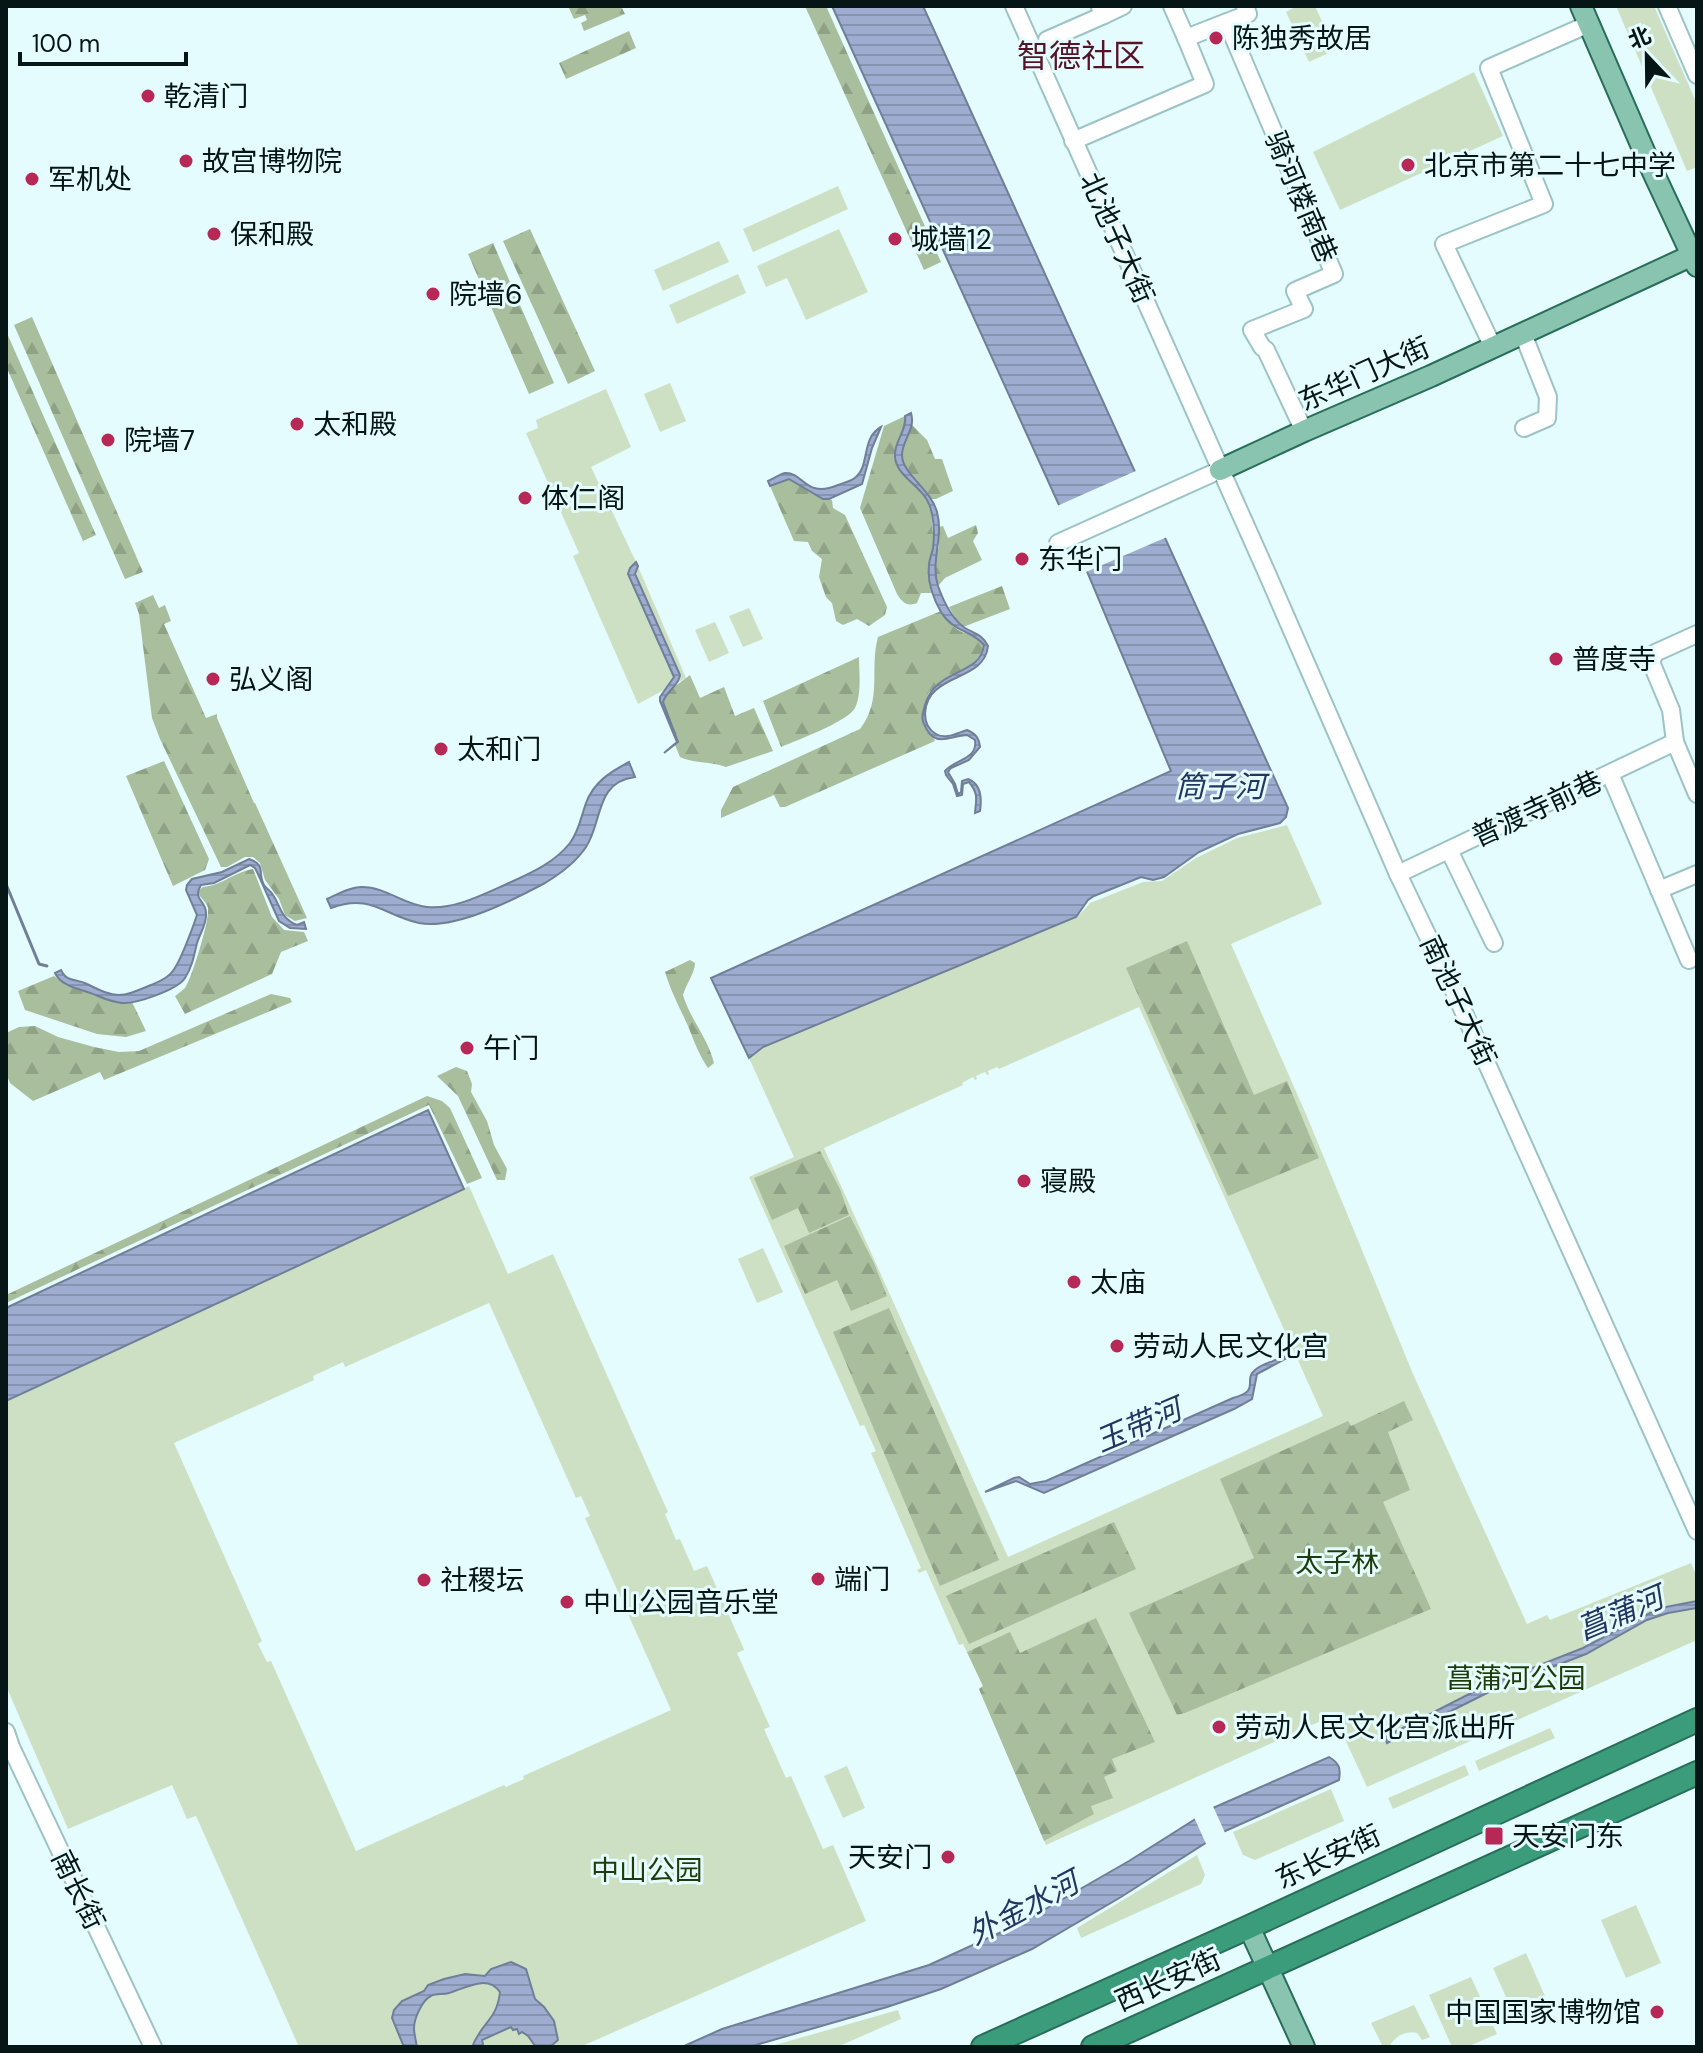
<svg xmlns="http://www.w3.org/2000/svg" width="1703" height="2053" font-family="'DM Sans','Noto Sans SC',sans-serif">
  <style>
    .green { fill: #cee0c4; fill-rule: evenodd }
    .forest { fill: url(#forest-firs) }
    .water { fill: url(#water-rules); stroke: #707f98; stroke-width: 2 }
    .pier { fill: #e4fcfd }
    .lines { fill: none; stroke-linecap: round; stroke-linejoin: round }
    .stream { stroke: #707f98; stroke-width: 3 }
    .minor-casing { stroke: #9cc3c5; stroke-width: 20 }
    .major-casing { stroke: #286d58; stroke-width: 24 }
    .highway-casing { stroke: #286d58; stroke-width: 26 }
    .minor { stroke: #fff; stroke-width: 16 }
    .major { stroke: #89c4b0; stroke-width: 20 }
    .highway { stroke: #3b9c7b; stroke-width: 22 }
    .poi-dot { fill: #b72857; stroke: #e4fcfd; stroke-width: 3 }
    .labels { text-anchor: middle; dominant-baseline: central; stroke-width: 6; stroke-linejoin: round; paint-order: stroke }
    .poi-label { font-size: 28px; fill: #061516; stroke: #e4fcfd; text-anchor: start }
    .street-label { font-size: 28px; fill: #061516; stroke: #e4fcfd }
    .park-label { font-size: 28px; fill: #1f3b09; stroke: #e4fcfd }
    .water-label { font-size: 30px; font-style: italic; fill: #253562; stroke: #e4fcfd }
    .quarter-label { font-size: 32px; fill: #561227; stroke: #e4fcfd }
  </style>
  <defs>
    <pattern id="forest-firs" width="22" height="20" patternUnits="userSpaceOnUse" patternTransform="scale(2)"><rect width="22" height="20" fill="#a9be9d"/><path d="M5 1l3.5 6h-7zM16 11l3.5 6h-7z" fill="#90a286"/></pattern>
    <pattern id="water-rules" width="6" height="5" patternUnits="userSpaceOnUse" patternTransform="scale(2)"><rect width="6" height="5" fill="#9eadcf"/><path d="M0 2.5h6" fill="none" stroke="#8794b1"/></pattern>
  </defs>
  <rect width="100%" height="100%" fill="#e4fcfd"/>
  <g class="green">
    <path d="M1297,6h18l20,44 -26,12 -23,-50z"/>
    <path d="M1616,6h38l43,98v63l-10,4z"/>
    <path d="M1474,72l29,64 -163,74 -27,-58z"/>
    <path d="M838,186l10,23 -95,43 -10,-23z"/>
    <path d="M839,229l29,63 -62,28 -19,-42 -21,9 -9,-21z"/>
    <path d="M719,241l10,21 -66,29 -9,-21z"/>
    <path d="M738,274l8,19 -69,31 -8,-19z"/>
    <path d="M670,383l16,38 -26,11 -16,-38z"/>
    <path d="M606,389l25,58 -40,20 46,97 49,114 -48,26 -65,-148 6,-3 -53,-120 12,-5 -2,-8z"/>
    <path d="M749,608l14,31 -20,8 -14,-31z"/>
    <path d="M715,622l14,31 -20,9 -14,-32z"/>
    <path d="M1287,825l35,79 -91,40 75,170 107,260 114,250 20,-9 3,5 141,-57 6,14v63l-330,147 -33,-72 -288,130 -67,-156 4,-3 -20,-42 -4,1 -33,-75 -7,3 -2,-3 4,-2 -50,-115 5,-2 -12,-26 -4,1 -111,-249 45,-20 -45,-99 13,-11 318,-133 10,-11 53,-21 19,-1 34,-23 41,-20zM1139,1007l184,409 -315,141 -184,-409 139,-63 -1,-2 11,-6 2,3 2,-1 -1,-3 9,-4 2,3 2,-1 -1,-3 9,-4 2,2z"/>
    <path d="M469,1186l39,88 45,-20 115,258 -3,2 11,26 4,-1 14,32 13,-5 36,81 1,3 -7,3 33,74 -6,2 22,49 5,-2 32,73 10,-4 33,76 -286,126h-281l-103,-231 -9,3 -15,-34 -104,44 -62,-143v-284zM489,1303l87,195 5,-2 9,20 -5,2 86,192 -148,66 1,3 -18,8 -2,-2 -148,66 -85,-190 -4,1 -9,-18 4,-3 -88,-198 140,-63 -1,-4 30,-14 2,5z"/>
    <path d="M763,1248l20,44 -26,11 -19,-44z"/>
    <path d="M1550,1728l5,10 -76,33 -4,-10z"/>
    <path d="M1465,1765l4,10 -76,34 -5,-11z"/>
    <path d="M847,1766l18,42 -22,10 -19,-42z"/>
    <path d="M1331,1789l13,32 -89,39 -12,-5 -10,-23z"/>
    <path d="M1197,1855l8,20 -4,9 -120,54 -4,-10z"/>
    <path d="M1636,1905l25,58 -35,15 -25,-58z"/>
    <path d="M1526,1953l26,59 -33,14 -26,-58z"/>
    <path d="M1471,1977l26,57 -30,13h-15l-23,-52z"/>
    <path d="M1414,2005l16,32 -8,3 -5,-7c-12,-2 -20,2 -27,12l1,2h-8l-12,-24z"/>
    <path d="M898,2010l3,9 -64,28h-69z"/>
  </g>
  <g class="forest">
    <path d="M568,6h53l4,8 -41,17 -3,-8 6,-3 -2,-5 -11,4z"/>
    <path d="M805,6h21l115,256 -17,8z"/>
    <path d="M629,31l7,17 -70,31 -7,-16z"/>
    <path d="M530,229l65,142 -27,13 -65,-143z"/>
    <path d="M493,243l61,140 -25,11 -61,-140z"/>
    <path d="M32,317l111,255 -18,7 -111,-254z"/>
    <path d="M6,331l90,204 -13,6 -77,-175z"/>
    <path d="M905,416l1,10 -10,37 25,28 6,9 4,13 3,32 -6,27 3,21h-10l-4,10c-10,4 -15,-1 -20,-9l-37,-86 24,-82z"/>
    <path d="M912,425l15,15 8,19h7l11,32 -17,8h-4c-10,-15 -33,-29 -29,-49 1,-9 6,-16 9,-25z"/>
    <path d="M785,479h4l28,17 15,4 1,8 12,7 42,92 -2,8 -16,11 -12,-7 -14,6 -7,-4 -4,-18 -6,-6 -7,-20 3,-18 -10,-8 -4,-9 -14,-1 -24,-55z"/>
    <path d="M976,525l2,8 -5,8 9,19 -37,18 -7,8 -4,-21 5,-19v-19l4,-1 5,12z"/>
    <path d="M1002,586l8,23 -47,18 -7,-8 -7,-12z"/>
    <path d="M153,595l6,13 6,-3 6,16 -7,3 42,94 11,-4v4l37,85h1l52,115 -12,3 -10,-6 -6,-16 -14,-19 -5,-17 -7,-6h-8l-18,10h-6l-61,-128 -8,-21 -13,-104 -4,-11z"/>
    <path d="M941,611c5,8 10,15 19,20 10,4 17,5 24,14 -3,20 -38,36 -55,47 -9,26 -6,26 6,49l-150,66h-5l-6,-12 -53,23v-8l12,-23 127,-58c23,-30 9,-59 18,-92z"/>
    <path d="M859,657c0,14 3,37 -4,51 -8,14 -58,32 -74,39l-18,-46z"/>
    <path d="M690,675l10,23 24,-11 11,29 19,-8 19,43 -47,16c-15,-6 -31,-3 -46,-10l-5,-12 3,-3 -15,-40c5,-13 17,-19 27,-27z"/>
    <path d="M164,761l45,98 -4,11 -32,16 -47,-110z"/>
    <path d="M253,869l19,48 12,13 20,2 4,9 -27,11 -9,22 -87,40 -10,-18c3,-2 8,-6 10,-8 7,-10 25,-69 23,-80 -1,-5 -8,-11 -11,-16l6,-5c20,-2 29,-14 50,-18z"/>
    <path d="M1187,941l67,154 33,-14 32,77 -91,38 -102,-228z"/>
    <path d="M690,960l5,3c0,10 -9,21 -12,32 7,24 25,43 31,68l-6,5c-9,-13 -14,-27 -20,-42 -8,-18 -17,-34 -23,-54z"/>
    <path d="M54,976l12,9 10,2 45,16 11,-1 14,29 -20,6 -29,-3 -72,-24 -7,-19z"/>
    <path d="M271,994l19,4 2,4 -188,78 -4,-8 -67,29 -23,-18 -4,-10v-40l13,-6 16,-1 23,11 36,10 25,5 20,-1z"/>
    <path d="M456,1067l11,4 5,13 -1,8 16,29 7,24 13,24 -2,11h-8l-39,-84 -21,-20z"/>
    <path d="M427,1096l15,5 8,7 32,70 -15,6 -38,-79 -423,198v-8z"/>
    <path d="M820,1151l20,38 9,26 -40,18 -11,-25 -26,12 -18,-42z"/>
    <path d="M850,1216l24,47 13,33 -36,15 -14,-31 -32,14 -21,-48z"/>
    <path d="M889,1308l110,252 -59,26 -107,-254z"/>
    <path d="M1404,1401l9,19 -25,12 22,58 -27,12 48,107 -246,104 -8,2 -48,-102 125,-55 -34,-79 128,-58 3,5z"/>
    <path d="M1114,1522l22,47 -167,75 -23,-48z"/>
    <path d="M1096,1618l59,124 -43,17 5,12 -13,6 9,21 -22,8 3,8 -50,27 -65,-152 4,-3 -16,-34 43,-20 10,21z"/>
  </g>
  <g class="water">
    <path d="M832,6h91l365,802 -2,9 -6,6 -42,11 -39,18 -35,25 -11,3 -12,-3 -47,19 -6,4 -12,17 -313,130 -14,11 -38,-80 460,-207 -112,-266z"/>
    <path d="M911,413c5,16 -9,27 -9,42 0,19 29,34 35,57 7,26 -7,49 1,74 5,14 14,33 27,42 10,6 17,6 23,18 -3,28 -35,28 -52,44 -13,11 -16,35 0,44 10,6 21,-1 31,-4 9,4 12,8 13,17l-11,13 -18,8 -3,4 7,12 3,10 3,-2 1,-11 6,-2c13,5 14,19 12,32l-5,2c1,-13 4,-19 -6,-31l-6,2 -1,11 -5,1 -4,-12 -7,-9 -1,-4c10,-12 33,-11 30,-31l-8,-5c-18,1 -33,14 -43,-11 -3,-6 -1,-12 1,-19 11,-38 55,-28 59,-60 -13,-16 -30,-12 -43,-33 -8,-14 -14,-29 -12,-46 0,-7 3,-12 4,-18 2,-14 1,-36 -6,-48 -8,-15 -32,-26 -32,-44 -1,-15 12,-25 10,-40z"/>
    <path d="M881,427l-9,21 -10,36 -33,15h-6l-34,-20 -19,7 -2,-5c5,-2 12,-7 17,-8 19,-1 20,26 53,12 5,-2 14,-4 18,-8 14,-12 5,-39 25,-50z"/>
    <path d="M636,562l2,4 -3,8 45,101c-1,11 -14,16 -17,27l15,40 -14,11 13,-11 -17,-41v-4l14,-20 -46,-103 2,-6z"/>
    <path d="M629,762l6,15c-40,5 -32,44 -49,70 -10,15 -26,27 -41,36 -32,17 -90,47 -126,40 -36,-8 -48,-30 -88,-15l-4,-9c11,-5 23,-12 35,-12 24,0 42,18 65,20 27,3 57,-13 82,-24 22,-10 45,-20 61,-40 9,-12 11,-26 16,-40 8,-21 24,-31 43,-41z"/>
    <path d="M249,859c18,6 8,14 15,26 3,4 7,6 9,10 8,12 8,24 24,30l7,-3 2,7 -16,-1 -11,-7 -21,-47 -3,-6 -5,-3 -36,18 -13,2c-9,15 5,15 5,28 1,11 -6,20 -9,30 -3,13 -5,24 -12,35 -8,12 -49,26 -63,25 -8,-1 -17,-4 -24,-7 -15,-7 -36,-8 -43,-23l6,-3c6,13 15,8 26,14 30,15 33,14 64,1 7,-3 16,-6 21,-13 8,-9 21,-45 25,-57l-11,-25 1,-5 5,-6 30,-7z"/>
    <path d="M428,1110l36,79 -458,212v-93z"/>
    <path d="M1287,1356v2l-30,16 -5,25 -18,10 -190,84 -28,-12 -31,11 29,-14 5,-1 11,7 16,-3 187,-83c29,-8 9,-17 22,-28 8,-7 22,-10 32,-14z"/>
    <path d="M1697,1601v7l-29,5 -21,7 -61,34 -93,36 -106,53 -2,-6 94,-48 104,-41 67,-35 16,-6z"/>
    <path d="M1329,1757c10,6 12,11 10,23l-116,52 -102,65 -89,52 -91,40 -54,18 -138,40h-67l40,-18 207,-64 92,-42 108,-62 84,-53z"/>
    <path d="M511,1962l15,7 9,30 9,8 10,14 4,19 -8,7h-14l-8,-11 -6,-4 -3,2 -2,-5 -4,1 -2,-3 -29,13 1,4 -3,3h-8c10,-25 25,-27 28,-55 -13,-18 -34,-4 -51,1 -6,2 -13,0 -18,3 -9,4 -17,23 -17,32 0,6 2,13 3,19h-13l-12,-29 2,-8 8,-9 22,-10 4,-6 16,-6 21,-5 20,2 6,-7z"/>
  </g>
  <g class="pier">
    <path d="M1138,470l29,67 -81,35 -29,-66z"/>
    <path d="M1212,1804l14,31 -19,11 -14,-31z"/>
  </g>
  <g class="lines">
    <path class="stream" d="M6,884l33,80 8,2"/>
    <defs>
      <g id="minor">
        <path d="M1014,6l252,565 132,303 58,121 241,536"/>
        <path d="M1172,6l14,32 41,-16 107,252 -39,17 9,18 -52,21 10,17 4,3 38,81"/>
        <path d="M1667,6l30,69"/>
        <path d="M1100,7l4,8 19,-9"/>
        <path d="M1227,22l21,-8 -3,-8"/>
        <path d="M1047,40l57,-25"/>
        <path d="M1073,141l132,-57 -19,-46"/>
        <path d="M1523,334l25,63 -1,21 -23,10"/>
        <path d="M1493,347l-49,-103 100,-40 -55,-136 100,-44"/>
        <path d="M1058,543l162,-73"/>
        <path d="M1697,634l-42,19 -4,9 20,48 4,32 22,52"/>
        <path d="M1610,774l79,186"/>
        <path d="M1449,850l45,93"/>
        <path d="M1398,874l277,-132"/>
        <path d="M1659,890l38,-16"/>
        <path d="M6,1732l5,15 142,300"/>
      </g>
      <g id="major">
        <path d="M1581,6l72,166 44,94"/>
        <path d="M1220,470l84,-39 127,-55 266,-123"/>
        <path d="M1249,1927l55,120"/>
      </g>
      <g id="highway">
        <path d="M983,2047l266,-120 448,-207"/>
        <path d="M1093,2047l604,-274"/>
      </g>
    </defs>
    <use href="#minor" class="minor-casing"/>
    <use href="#major" class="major-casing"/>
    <use href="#highway" class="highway-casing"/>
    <use href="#minor" class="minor"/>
    <use href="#major" class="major"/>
    <use href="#highway" class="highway"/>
  </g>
  <g class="poi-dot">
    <circle cx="1216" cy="38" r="8"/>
    <circle cx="148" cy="96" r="8"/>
    <circle cx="186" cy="161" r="8"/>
    <circle cx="1408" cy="165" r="8"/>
    <circle cx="32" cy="179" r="8"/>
    <circle cx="214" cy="234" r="8"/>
    <circle cx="895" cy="239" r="8"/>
    <circle cx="433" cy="294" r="8"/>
    <circle cx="297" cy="424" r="8"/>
    <circle cx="108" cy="440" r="8"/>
    <circle cx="525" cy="498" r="8"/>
    <circle cx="1022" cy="559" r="8"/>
    <circle cx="1556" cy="659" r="8"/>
    <circle cx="213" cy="679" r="8"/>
    <circle cx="441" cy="749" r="8"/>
    <circle cx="467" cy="1048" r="8"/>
    <circle cx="1024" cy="1181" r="8"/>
    <circle cx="1074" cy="1282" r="8"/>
    <circle cx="1117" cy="1346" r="8"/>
    <circle cx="818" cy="1579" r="8"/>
    <circle cx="424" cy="1580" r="8"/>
    <circle cx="567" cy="1602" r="8"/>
    <circle cx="1219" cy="1727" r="8"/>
    <rect x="1484" y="1826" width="20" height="20" rx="4"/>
    <circle cx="948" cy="1857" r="8"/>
    <circle cx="1657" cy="2012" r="8"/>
  </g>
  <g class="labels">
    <g class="poi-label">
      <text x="1232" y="38">陈独秀故居</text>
      <text x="164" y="96">乾清门</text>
      <text x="202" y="161">故宫博物院</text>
      <text x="1424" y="165">北京市第二十七中学</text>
      <text x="48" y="179">军机处</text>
      <text x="230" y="234">保和殿</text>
      <text x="911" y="239">城墙12</text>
      <text x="449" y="294">院墙6</text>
      <text x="313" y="424">太和殿</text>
      <text x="124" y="440">院墙7</text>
      <text x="541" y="498">体仁阁</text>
      <text x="1038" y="559">东华门</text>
      <text x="1572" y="659">普度寺</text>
      <text x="229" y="679">弘义阁</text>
      <text x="457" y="749">太和门</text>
      <text x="483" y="1048">午门</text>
      <text x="1040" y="1181">寝殿</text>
      <text x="1090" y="1282">太庙</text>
      <text x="1133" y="1346">劳动人民文化宫</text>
      <text x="834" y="1579">端门</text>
      <text x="440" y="1580">社稷坛</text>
      <text x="583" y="1602">中山公园音乐堂</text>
      <text x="1235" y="1727">劳动人民文化宫派出所</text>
      <text x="1512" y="1836">天安门东</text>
      <text x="932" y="1857" text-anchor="end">天安门</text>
      <text x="1641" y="2012" text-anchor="end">中国国家博物馆</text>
    </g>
    <g class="street-label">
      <text transform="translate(1301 197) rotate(67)">骑河楼南巷</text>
      <text transform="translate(1117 238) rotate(66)">北池子大街</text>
      <text transform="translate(1364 374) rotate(-24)">东华门大街</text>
      <text transform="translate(1537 809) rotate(-25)">普渡寺前巷</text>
      <text transform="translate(1458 1001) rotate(65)">南池子大街</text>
      <text transform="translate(1328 1857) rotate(-25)">东长安街</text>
      <text transform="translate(78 1890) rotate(64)">南长街</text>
      <text transform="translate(1168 1980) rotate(-24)">西长安街</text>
    </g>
    <g class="park-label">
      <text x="1337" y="1562">太子林</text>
      <text x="1516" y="1678">菖蒲河公园</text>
      <text x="647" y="1870">中山公园</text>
    </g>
    <g class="water-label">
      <text x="1220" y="786">筒子河</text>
      <text transform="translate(1138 1425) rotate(-23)">玉带河</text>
      <text transform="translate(1620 1613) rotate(-23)">菖蒲河</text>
      <text transform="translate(1023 1908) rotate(-28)">外金水河</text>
    </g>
    <g class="quarter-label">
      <text x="1081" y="56">智德社区</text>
    </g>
  </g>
  <rect width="1703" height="2053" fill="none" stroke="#061516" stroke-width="16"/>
  <g transform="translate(1647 56) rotate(338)" stroke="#e4fcfd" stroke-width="6" paint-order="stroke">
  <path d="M0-6L14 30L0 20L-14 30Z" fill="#061516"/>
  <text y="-12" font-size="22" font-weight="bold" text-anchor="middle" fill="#061516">北</text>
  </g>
  <path d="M20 52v12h166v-12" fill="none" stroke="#061516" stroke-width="4"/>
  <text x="32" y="52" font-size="24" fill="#061516" stroke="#e4fcfd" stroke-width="6" paint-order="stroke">100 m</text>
</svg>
